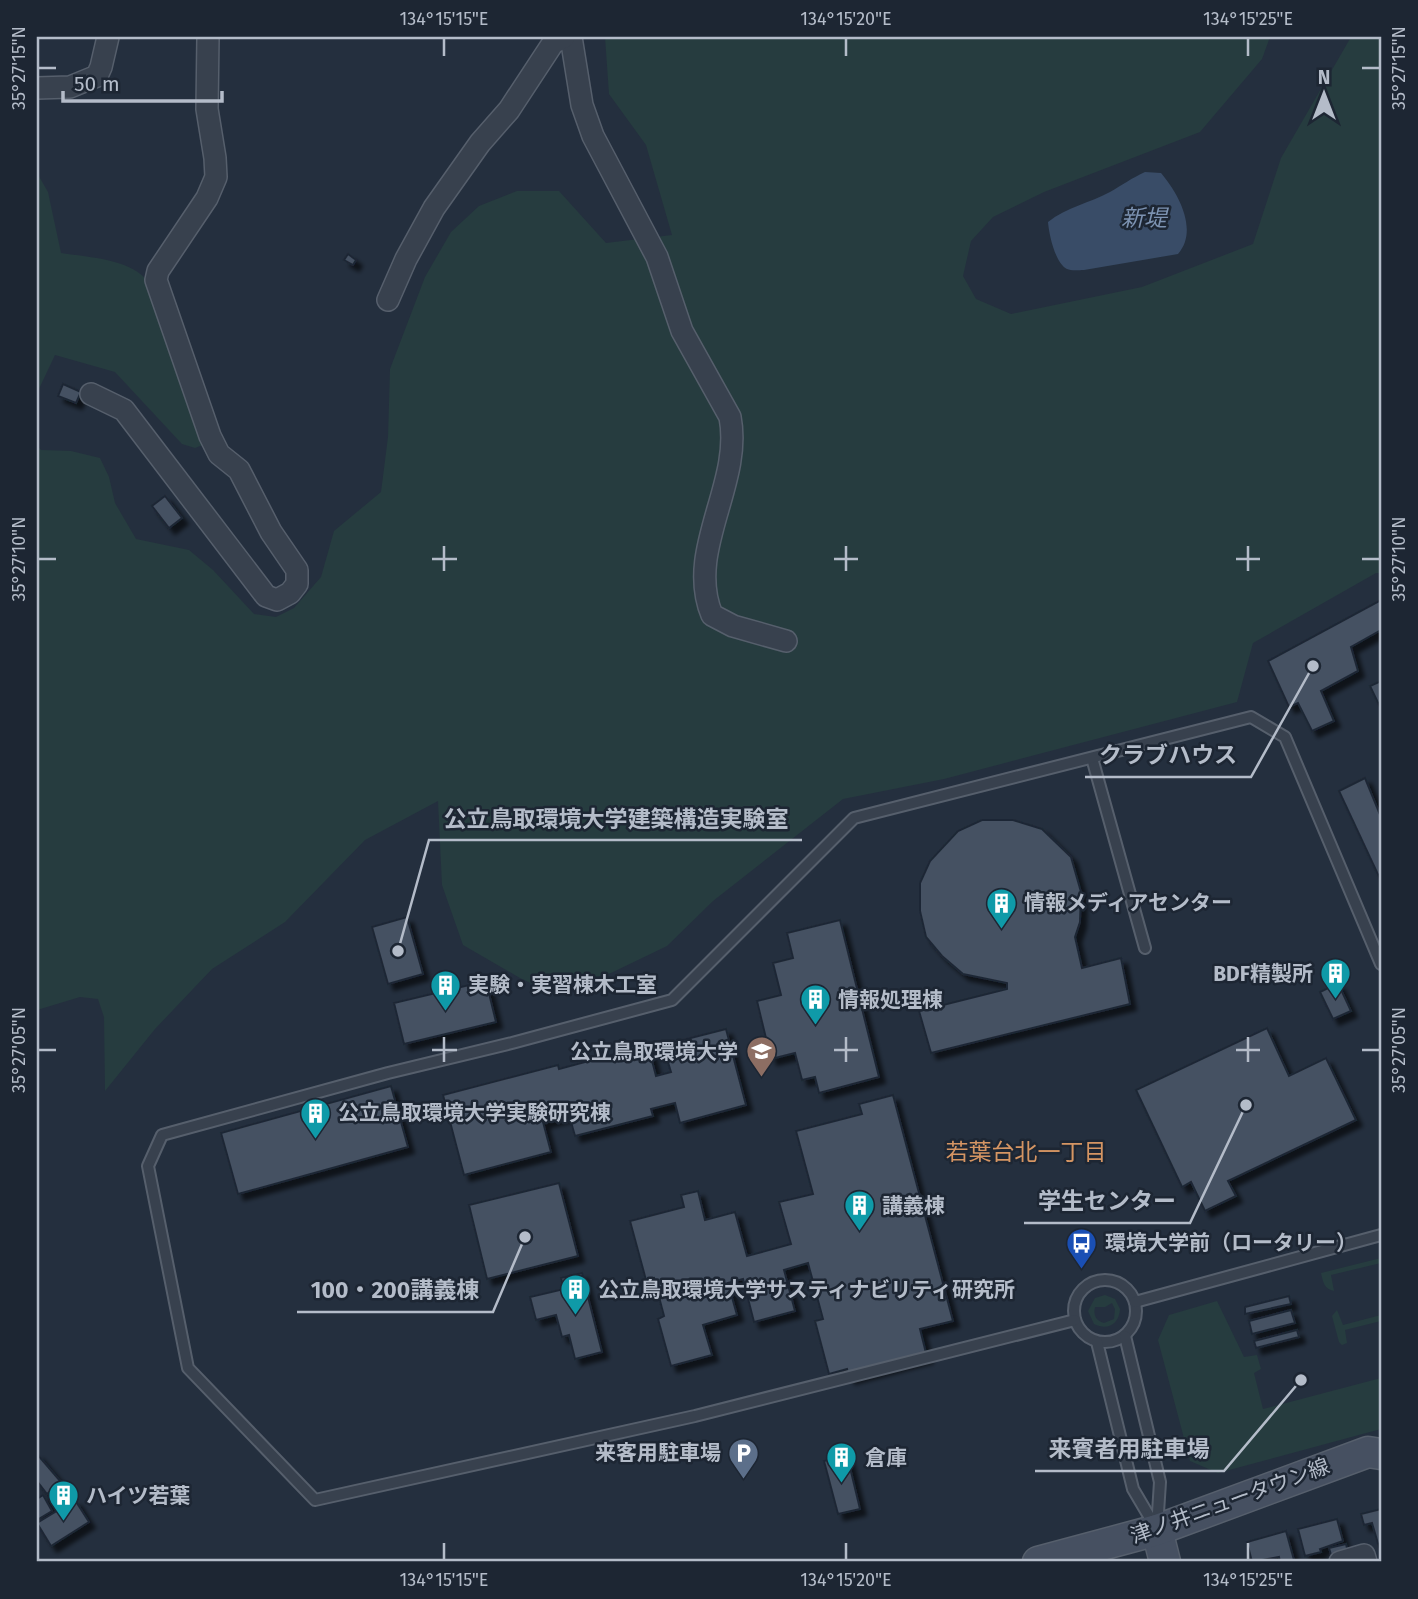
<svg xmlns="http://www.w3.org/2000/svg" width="1418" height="1599" font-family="'Fira Sans','Noto Sans JP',sans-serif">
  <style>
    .green { fill: #263c3f; fill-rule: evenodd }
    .water { fill: #394c67 }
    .building { fill: #455162; stroke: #1f2835; stroke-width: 2; filter: url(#shadow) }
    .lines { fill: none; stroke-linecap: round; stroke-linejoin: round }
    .lane-casing { stroke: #565f6c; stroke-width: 14 }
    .street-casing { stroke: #565f6c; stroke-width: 24 }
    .secondary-casing { stroke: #565f6c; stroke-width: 33 }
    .lane { stroke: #38414e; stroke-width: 10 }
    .street { stroke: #38414e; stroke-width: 21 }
    .secondary { stroke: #465061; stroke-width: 30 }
    .ticks { fill: none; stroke: #b4bcc9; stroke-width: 2.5 }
    .labels { text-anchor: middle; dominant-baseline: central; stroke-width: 5; stroke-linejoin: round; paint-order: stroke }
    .poi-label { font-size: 21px; font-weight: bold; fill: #b4bcc9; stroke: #1d2633; text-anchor: start }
    .street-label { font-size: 21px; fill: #b4bcc9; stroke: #1d2633 }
    .water-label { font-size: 23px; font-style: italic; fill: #7c92b1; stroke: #1d2633 }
    .neighbourhood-label { font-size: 23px; fill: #d59563; stroke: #1d2633 }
    .leader { fill: none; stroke: #b4bcc9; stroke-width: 2.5 }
    .callout-dot { fill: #b4bcc9; stroke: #1d2633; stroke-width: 2.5 }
    .callout-label { font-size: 23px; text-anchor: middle; font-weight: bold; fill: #b4bcc9; stroke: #1d2633; stroke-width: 5; stroke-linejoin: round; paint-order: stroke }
    .neatline { fill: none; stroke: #b4bcc9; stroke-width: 2.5 }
    .ticks-label { font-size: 18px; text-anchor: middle; fill: #b4bcc9 }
  </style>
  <defs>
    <filter id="shadow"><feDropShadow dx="6" dy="6" stdDeviation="2" flood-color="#0009"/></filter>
  </defs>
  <rect width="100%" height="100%" fill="#242f3e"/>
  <g class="green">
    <path d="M605,37h665l-8,22 -62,73 -156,60 -51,25 -22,24 -8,35 13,23 35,15 131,-27 111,-43 28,-86 70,-121h30v536h-5l-123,70 -16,59 -293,77 -101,20 -130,102 -46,45 -56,27 -64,18 -27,-13 -57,-33 -21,-60 -4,-84 -73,39 -80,82 -73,47 -57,60 -50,62 -1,-74 -6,-18 -18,-2 -43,13v-565l4,5 30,1 29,7 9,19 6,26 21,36 53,11 24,20 41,44 22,3 18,-9 27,-31 13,-46 47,-39 7,-55 2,-68 35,-92 26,-45 28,-26 38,-15h42l47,52 66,-8 -26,-90 -37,-51z"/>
    <path d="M37,173l11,19 13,61c25,4 72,6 87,29l57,162 -10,4 -13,-4 -67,-72 -60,-17 -18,38z"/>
    <path d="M1381,1258v5l-50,12 3,16c-10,-2 -11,-9 -13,-18z"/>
    <path d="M1105,1295l10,4 5,10c-1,15 -12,22 -26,15l-6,-13 7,-13zM1112,1303l3,6 -1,10 -10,4c-8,-2 -11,-8 -9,-16h10z"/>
    <path d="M1217,1301l27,56 13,-2 4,14 -7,4 9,36 118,-31v51l-163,44 -28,-12 -32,-121 11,-25z"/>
    <path d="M1337,1310l6,15 38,-10v6l-36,9 2,13 -5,2 -3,-3 -7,-26z"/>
  </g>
  <path class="water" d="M1145,172l16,1c17,20 38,57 17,81l-94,16c-5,0 -13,1 -17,-1 -12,-6 -18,-35 -19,-47 19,-15 42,-19 62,-30 12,-7 22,-14 35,-20z"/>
  <g class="building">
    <path d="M348,254l8,6 -3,5 -9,-5z"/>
    <path d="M63,384l18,8 -5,11 -18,-7z"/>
    <path d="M165,496l17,22 -13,10 -17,-22z"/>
    <path d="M1381,600v30l-30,17 7,24 -37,20 13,30 -22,10 -14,-28 -9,4 -21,-46z"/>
    <path d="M1381,681v28l-11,-23z"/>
    <path d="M1365,778l16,39v64l-42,-90z"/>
    <path d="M982,820h31l29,9 29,28 10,35 -1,30 -5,15 7,31 39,-10 9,46 -199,49 -12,-42 88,-22v-6l-44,-9 -21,-18 -16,-19 -6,-26v-28l10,-22 28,-30z"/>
    <path d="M407,917l16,57 -35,10 -16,-57z"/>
    <path d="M840,920l39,157 -60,16 -4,-16 -13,3 -7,-27 -24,6 -14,-58 24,-6 -8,-32 20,-5 -6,-25z"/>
    <path d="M486,981l10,41 -92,22 -10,-41z"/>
    <path d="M1338,983l13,28 -18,8 -13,-27z"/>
    <path d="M1267,1028l22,48 37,-18 30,62 -128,61 8,15 -31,15 -14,-29 -9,5 -46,-97z"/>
    <path d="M726,1029l20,76 -66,18 -5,-20 -24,6 2,7 -78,20 -6,-21 -26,7 8,30 -87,23 -21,-80 115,-30 1,4 89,-24 8,31 15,-4 -4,-13 7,-1 -3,-15z"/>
    <path d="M391,1086l17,61 -170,47 -17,-61z"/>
    <path d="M893,1095l60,226 -33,8 7,28 -78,21 -2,-9 -18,5 -14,-53 8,-2 -15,-56 -24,7 11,41 -41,11 -11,-43 -15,4 9,32 -34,10 9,30 -41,11 -13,-47 6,-3 -10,-38 -8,2 -16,-59 54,-14 -3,-12 17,-4 7,29 30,-8 12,44 44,-12 -12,-42 34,-8 -17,-63 66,-17 -3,-10z"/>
    <path d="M559,1183l19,73 -91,23 -18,-74z"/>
    <path d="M582,1273l20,79 -27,7 -6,-24 -7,2 -6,-22 -20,5 -6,-23 34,-8 -3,-11z"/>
    <path d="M1289,1296l2,8 -46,10v-7z"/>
    <path d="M1291,1310l4,13 -43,11 -3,-13z"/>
    <path d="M1297,1330l2,7 -43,11 -2,-7z"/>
    <path d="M37,1454l24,28 -14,12 -10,-13z"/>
    <path d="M847,1455l13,54 -22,5 -14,-53z"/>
    <path d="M43,1495l9,16 -15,9v-21z"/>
    <path d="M75,1500l14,22 -38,24 -14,-23z"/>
    <path d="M1381,1509v37l-2,1 -7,-24 -8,2 -3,-11z"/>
    <path d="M1337,1519l6,22 -23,8 1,3 -16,4 -7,-27z"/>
    <path d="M1286,1531l8,29 -14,2 -1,-5 -27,5 -5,-20z"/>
    <path d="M1346,1544l4,16 -17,2 -4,-14z"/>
  </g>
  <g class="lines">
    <defs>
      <g id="lane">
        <path d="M1092,758l53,190"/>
        <circle cx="1105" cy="1311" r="31"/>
        <path d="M1135,1302l246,-67"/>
        <path d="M1075,1320l-380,96 -380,84 -127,-132 -40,-202 14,-31 226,-62 124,-30 160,-43 182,-182 397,-101 34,20 96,227"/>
        <path d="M1125,1336l35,146 -3,46"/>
        <path d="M1097,1342l36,147 23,39"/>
      </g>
      <g id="street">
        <path d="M571,37l11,68 11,31 64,121 25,74 48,86c13,67 -45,133 -18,198l21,11 53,15"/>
        <path d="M37,88l33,-1 27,-11 4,-9 7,-30"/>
        <path d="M388,300l18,-41 28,-51 46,-65 29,-33 44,-67 11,-6"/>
        <path d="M91,394l33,16 142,186 11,4 13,-7 7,-9v-14l-26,-38 -32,-62 -20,-16 -9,-18 -54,-156 2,-9 49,-73 9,-21 -1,-19 -8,-49 1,-72"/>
        <path d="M1340,1562l24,-7 2,7"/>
      </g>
      <g id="secondary">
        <path d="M1157,1530l8,32"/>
        <path d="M1038,1562l119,-32 211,-78 13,2"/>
      </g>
    </defs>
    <use href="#lane" class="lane-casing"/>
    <use href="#street" class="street-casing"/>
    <use href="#secondary" class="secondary-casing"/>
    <use href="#lane" class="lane"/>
    <use href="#street" class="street"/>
    <use href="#secondary" class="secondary"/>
  </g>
  <path class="ticks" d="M444,38v18M846,38v18M1248,38v18M38,68h18M1362,68h18M444,546v25M846,546v25M1248,546v25M38,559h18M432,559h25M834,559h24M1236,559h24M1362,559h18M444,1037v25M846,1037v25M1248,1037v25M38,1050h18M432,1050h25M834,1050h24M1236,1050h24M1362,1050h18M444,1543v17M846,1543v17M1248,1543v17"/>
  <defs>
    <symbol id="building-pin" viewBox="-11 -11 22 30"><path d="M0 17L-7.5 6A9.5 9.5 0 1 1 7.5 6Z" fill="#0f9aa8" stroke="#1d2633"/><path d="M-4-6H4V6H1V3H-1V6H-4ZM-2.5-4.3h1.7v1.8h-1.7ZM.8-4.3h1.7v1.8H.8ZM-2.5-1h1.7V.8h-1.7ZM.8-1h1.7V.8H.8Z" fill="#fff"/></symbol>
    <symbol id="school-pin" viewBox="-11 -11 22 30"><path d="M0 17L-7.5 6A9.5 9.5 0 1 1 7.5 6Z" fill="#8d6e63" stroke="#1d2633"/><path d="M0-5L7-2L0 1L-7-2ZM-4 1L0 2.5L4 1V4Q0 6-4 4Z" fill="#fff"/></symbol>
    <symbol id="bus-pin" viewBox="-11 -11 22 30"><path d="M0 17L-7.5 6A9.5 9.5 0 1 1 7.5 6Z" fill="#1a4fb4" stroke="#1d2633"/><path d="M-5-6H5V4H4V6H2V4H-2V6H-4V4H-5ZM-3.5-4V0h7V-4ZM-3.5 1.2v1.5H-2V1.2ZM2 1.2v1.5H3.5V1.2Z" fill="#fff"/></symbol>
    <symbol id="parking-pin" viewBox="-11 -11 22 30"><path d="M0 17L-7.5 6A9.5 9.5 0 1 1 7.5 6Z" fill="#5c6f8a" stroke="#1d2633"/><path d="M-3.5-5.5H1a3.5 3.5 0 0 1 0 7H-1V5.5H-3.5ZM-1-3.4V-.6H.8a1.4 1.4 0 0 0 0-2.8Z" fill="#fff"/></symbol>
  </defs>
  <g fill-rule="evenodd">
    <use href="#building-pin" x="984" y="886" width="35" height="47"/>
    <use href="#building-pin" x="1318" y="956" width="35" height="47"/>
    <use href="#building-pin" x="428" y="968" width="35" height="47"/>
    <use href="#building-pin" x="798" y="982" width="35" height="47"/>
    <use href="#school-pin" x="744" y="1034" width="35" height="47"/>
    <use href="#building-pin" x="298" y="1096" width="35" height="47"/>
    <use href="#building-pin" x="842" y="1188" width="35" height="47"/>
    <use href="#bus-pin" x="1064" y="1226" width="35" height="47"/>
    <use href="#building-pin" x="558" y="1272" width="35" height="47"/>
    <use href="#parking-pin" x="726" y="1436" width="35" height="47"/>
    <use href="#building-pin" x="824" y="1440" width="35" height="47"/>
    <use href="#building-pin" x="46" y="1478" width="35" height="47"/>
  </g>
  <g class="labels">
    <g class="poi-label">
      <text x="1024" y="903">情報メディアセンター</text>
      <text x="1313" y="974" text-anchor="end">BDF精製所</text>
      <text x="468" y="985">実験・実習棟木工室</text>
      <text x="838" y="1000">情報処理棟</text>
      <text x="738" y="1052" text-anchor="end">公立鳥取環境大学</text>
      <text x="338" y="1113">公立鳥取環境大学実験研究棟</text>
      <text x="882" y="1206">講義棟</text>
      <text x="1105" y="1243">環境大学前（ロータリー）</text>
      <text x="598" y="1290">公立鳥取環境大学サスティナビリティ研究所</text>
      <text x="721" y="1453" text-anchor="end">来客用駐車場</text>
      <text x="865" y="1458">倉庫</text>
      <text x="86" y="1496">ハイツ若葉</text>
    </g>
    <g class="street-label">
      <text transform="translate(1230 1501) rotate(-20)">津ノ井ニュータウン線</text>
    </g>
    <g class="water-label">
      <text x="1144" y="218">新堤</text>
    </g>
    <g class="neighbourhood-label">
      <text x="1026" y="1152">若葉台北一丁目</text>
    </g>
  </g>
  <path class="leader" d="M1313 666L1251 777H1085M398 951L429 840H802M1246 1105L1190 1223H1024M525 1237L493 1312H297M1301 1380L1224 1471H1035"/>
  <g class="callout-dot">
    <circle cx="1313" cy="666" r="7"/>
    <circle cx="398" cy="951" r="7"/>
    <circle cx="1246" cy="1105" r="7"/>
    <circle cx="525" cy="1237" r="7"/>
    <circle cx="1301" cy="1380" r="7"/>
  </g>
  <g class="callout-label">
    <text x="1168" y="763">クラブハウス</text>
    <text x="616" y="827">公立鳥取環境大学建築構造実験室</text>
    <text x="1107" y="1209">学生センター</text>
    <text x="395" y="1298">100・200講義棟</text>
    <text x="1129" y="1457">来賓者用駐車場</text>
  </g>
  <rect width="1418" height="1599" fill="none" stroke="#1d2633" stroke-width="77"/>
  <g transform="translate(1324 94)" stroke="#1d2633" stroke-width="5" paint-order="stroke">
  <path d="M0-5L12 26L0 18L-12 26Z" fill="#b4bcc9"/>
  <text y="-10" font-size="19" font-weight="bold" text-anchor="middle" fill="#b4bcc9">N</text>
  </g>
  <path d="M63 91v10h159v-10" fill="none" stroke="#b4bcc9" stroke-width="3.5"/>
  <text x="74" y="91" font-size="21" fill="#b4bcc9" stroke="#1d2633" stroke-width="5" paint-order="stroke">50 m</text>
  <rect x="38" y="38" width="1342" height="1522" class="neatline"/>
  <g class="ticks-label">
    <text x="444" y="25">134°15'15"E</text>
    <text x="846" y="25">134°15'20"E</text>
    <text x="1248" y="25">134°15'25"E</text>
    <text transform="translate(19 68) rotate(-90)" y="6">35°27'15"N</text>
    <text transform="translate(1399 68) rotate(-90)" y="6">35°27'15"N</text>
    <text transform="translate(19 559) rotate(-90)" y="6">35°27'10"N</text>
    <text transform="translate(1399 559) rotate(-90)" y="6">35°27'10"N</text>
    <text transform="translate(19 1050) rotate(-90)" y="6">35°27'05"N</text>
    <text transform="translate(1399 1050) rotate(-90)" y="6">35°27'05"N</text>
    <text x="444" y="1586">134°15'15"E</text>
    <text x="846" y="1586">134°15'20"E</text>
    <text x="1248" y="1586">134°15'25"E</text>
  </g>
</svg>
